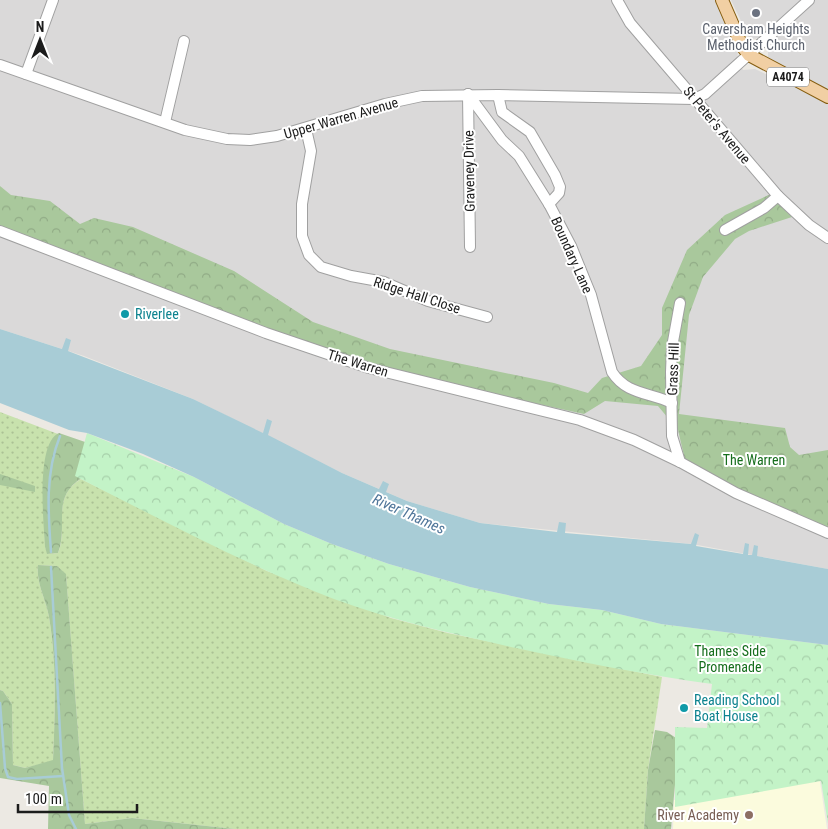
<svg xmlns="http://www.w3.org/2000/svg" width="828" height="829" font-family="'Roboto Condensed',sans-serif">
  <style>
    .residential { fill: #dad9d9 }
    .education { fill: #fbfbdd }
    .grass { fill: url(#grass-dots) }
    .forest { fill: url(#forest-crowns) }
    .park { fill: url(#park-crowns) }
    .water { fill: #a8ccd6 }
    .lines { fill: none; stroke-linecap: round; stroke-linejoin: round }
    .stream { stroke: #a8ccd6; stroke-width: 2.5 }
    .minor-casing { stroke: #a0a0a0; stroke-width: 12 }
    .major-casing { stroke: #855d0f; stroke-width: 14 }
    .minor { stroke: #fff; stroke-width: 10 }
    .major { stroke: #f1cfa3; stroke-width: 12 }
    .worship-dot { fill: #6b7280; stroke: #fff; stroke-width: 2 }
    .culture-dot { fill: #0f9aa8; stroke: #fff; stroke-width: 2 }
    .education-dot { fill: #8d6e63; stroke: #fff; stroke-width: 2 }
    .labels { text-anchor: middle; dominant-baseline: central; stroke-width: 4; stroke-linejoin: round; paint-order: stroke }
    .shield { fill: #fff; stroke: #606060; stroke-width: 1 }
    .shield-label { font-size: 12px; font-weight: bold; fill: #1c1c1c }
    .worship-label { font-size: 14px; fill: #5b616d; stroke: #fff }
    .street-label { font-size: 14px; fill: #1c1c1c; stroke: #fff }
    .culture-label { font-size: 14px; fill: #0d838f; stroke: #fff; text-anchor: start }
    .park-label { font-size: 14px; fill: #166e1d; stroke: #fff }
    .education-label { font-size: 14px; fill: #785e54; stroke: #fff; text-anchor: end }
    .water-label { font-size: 15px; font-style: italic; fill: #50769a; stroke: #fff }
  </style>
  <defs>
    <pattern id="grass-dots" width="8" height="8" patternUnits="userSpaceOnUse" patternTransform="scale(1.25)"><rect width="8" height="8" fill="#c8e2ad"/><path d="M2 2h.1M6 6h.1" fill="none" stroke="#abc194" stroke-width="1.8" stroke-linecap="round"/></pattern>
    <pattern id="forest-crowns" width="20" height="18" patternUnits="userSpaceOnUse" patternTransform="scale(1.25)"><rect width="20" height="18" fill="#a9c89c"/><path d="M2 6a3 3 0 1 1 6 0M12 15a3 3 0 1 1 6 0" fill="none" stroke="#91ab86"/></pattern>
    <pattern id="park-crowns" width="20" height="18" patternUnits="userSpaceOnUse" patternTransform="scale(1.25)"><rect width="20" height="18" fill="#c3f3c7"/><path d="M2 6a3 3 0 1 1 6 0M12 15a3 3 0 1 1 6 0" fill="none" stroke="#a7d0aa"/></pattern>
  </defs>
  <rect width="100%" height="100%" fill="#ece9e3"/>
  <g class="residential">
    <path d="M0,0h715l23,53 -1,6 6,11 12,-1 73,34v466l-136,-25 -212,-21 -73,-22 -65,-28 -149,-74 -109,-43 -84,-27z"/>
    <path d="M731,0h97v92l-60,-35v-9l-11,-10 -7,2z"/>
  </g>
  <path class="education" d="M819,775l8,54h-154l1,-29z"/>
  <path class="grass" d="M0,412l58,22 -2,1 -13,43 2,69 3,7 10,-1c11,-27 -8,-55 23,-74l186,92 124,47 57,15 214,44 -14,93 -4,59h-409l-103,-11 -47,6 -19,-249 -9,-9 -19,-1c-2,19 8,34 11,52 8,47 6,96 4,144l-28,7 -12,-3 -1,-61 -9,-13 -3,-1z"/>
  <g class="forest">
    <path d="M0,186l11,9 39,6 30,23 14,-6 39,9 101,44 79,51 77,27 164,34 34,10 14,-15 39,-12 21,-31v-27l25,-58 38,-35 46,-21 21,23 -43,14 -14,8 -32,38 -14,38 -10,99 106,14 5,19 9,8 29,-5v78l-87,-36 -56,-32 -7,-30 -20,-24 -53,-5 -21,13c-72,-16 -144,-30 -214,-50 -125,-37 -247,-87 -370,-131z"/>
    <path d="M59,433l29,10 -6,35c-32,20 -13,46 -24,75l-11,1 -2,-7c-1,-22 -10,-104 14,-114z"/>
    <path d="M0,474l35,12v6l-35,-7z"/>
    <path d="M38,565l19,1 9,8 19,250 47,-6 103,11h-187l1,-43 -49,-8v-88l3,1 9,13 1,61 12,3 28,-8c2,-47 4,-96 -4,-143 -3,-18 -13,-33 -11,-52z"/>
    <path d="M655,730l12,2 12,8 -8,89h-27l4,-59z"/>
  </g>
  <path class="park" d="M87,433l107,44 90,47 48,20 57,20 81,23 79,17 53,6 59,14 167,21v179l-7,-43 -146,26v-80l32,1 5,-44c-66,-9 -131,-22 -196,-36 -62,-14 -123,-27 -182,-49 -90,-35 -174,-80 -259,-123z"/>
  <path class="water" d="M0,329l62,20 4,-11 5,2 -3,11 125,48 70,34 4,-14 5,2 -4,14 74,38 37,16 4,-8 6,3 -3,8 21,9 73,22 77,9 2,-10 7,1 -1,10 126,11 4,-11 4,2 -3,11 47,8 2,-11 4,1 -1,11h4l2,-10 4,1 -1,10 71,13v76l-167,-21 -59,-14 -53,-6 -79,-17 -81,-23 -57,-20 -48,-20 -90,-47 -51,-23 -56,-21 -18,-3 -69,-27z"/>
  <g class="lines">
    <g class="stream">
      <path d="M51,552c-3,-40 -6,-79 9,-116"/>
      <path d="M51,567l11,201 7,47 7,14"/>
      <path d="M0,703l5,65 3,9 9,2 46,-3"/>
    </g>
    <defs>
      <g id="minor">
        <path d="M617,0l13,23 148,173 31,29 19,13"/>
        <path d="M0,65l185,65 42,9 23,1 27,-4 108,-32 37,-8 76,-1 196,4 11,-5 104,-94"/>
        <path d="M26,74l27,-74"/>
        <path d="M468,94l34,46 17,16 30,48 22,42 20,49 21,77c15,23 37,20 60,31"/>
        <path d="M468,94l2,153"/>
        <path d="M498,95l4,17 28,20 25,43 5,12 -1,6 -10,11"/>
        <path d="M165,122l19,-81"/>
        <path d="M306,129l5,22 -9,53v32l7,19 12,12 30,9 33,6 44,19 59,16"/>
        <path d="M725,230l39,-22 14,-12"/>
        <path d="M0,231l266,102 103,35 211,52 54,20 46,22 56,31 92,40"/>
        <path d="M680,303l-8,44 -1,25 1,64 8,26"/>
      </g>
      <path id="major" d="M722,0l20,46 7,9 79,42"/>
    </defs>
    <use href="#minor" class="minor-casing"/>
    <use href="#major" class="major-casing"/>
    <use href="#minor" class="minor"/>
    <use href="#major" class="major"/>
  </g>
  <circle class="worship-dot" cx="756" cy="13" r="5"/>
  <g class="culture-dot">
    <circle cx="125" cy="314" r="5"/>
    <circle cx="684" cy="708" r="5"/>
  </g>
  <circle class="education-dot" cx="749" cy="815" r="5"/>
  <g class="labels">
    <rect class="shield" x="767" y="67.5" width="42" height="19" rx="4"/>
    <g class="shield-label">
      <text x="788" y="77">A4074</text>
    </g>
    <g class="worship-label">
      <text x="756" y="29">Caversham Heights<tspan x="756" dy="16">Methodist Church</tspan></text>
    </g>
    <g class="street-label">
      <text transform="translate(341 118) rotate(-16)">Upper Warren Avenue</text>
      <text transform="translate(717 125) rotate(50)">St Peter's Avenue</text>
      <text transform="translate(469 171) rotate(-91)">Graveney Drive</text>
      <text transform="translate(572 255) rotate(66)">Boundary Lane</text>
      <text transform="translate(417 295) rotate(18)">Ridge Hall Close</text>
      <text transform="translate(358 363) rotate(17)">The Warren</text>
      <text transform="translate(673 369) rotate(-88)">Grass Hill</text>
    </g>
    <g class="culture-label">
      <text x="135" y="314">Riverlee</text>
      <text x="694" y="700">Reading School<tspan x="694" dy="16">Boat House</tspan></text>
    </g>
    <g class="park-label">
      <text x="754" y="460">The Warren</text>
      <text x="730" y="651">Thames Side<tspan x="730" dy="16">Promenade</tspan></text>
    </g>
    <g class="education-label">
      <text x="739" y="815">River Academy</text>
    </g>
    <g class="water-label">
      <text transform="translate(409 514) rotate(24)">River Thames</text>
    </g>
  </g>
  <g transform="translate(40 40)" stroke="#ffffff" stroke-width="4" paint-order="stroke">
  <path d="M0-4L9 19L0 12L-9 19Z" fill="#1c1c1c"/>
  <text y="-8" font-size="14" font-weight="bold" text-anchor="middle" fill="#1c1c1c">N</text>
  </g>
  <path d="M18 804v8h119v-8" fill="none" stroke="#1c1c1c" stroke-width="2.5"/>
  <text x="25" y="804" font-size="15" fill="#1c1c1c" stroke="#ffffff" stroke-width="4" paint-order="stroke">100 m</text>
</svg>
